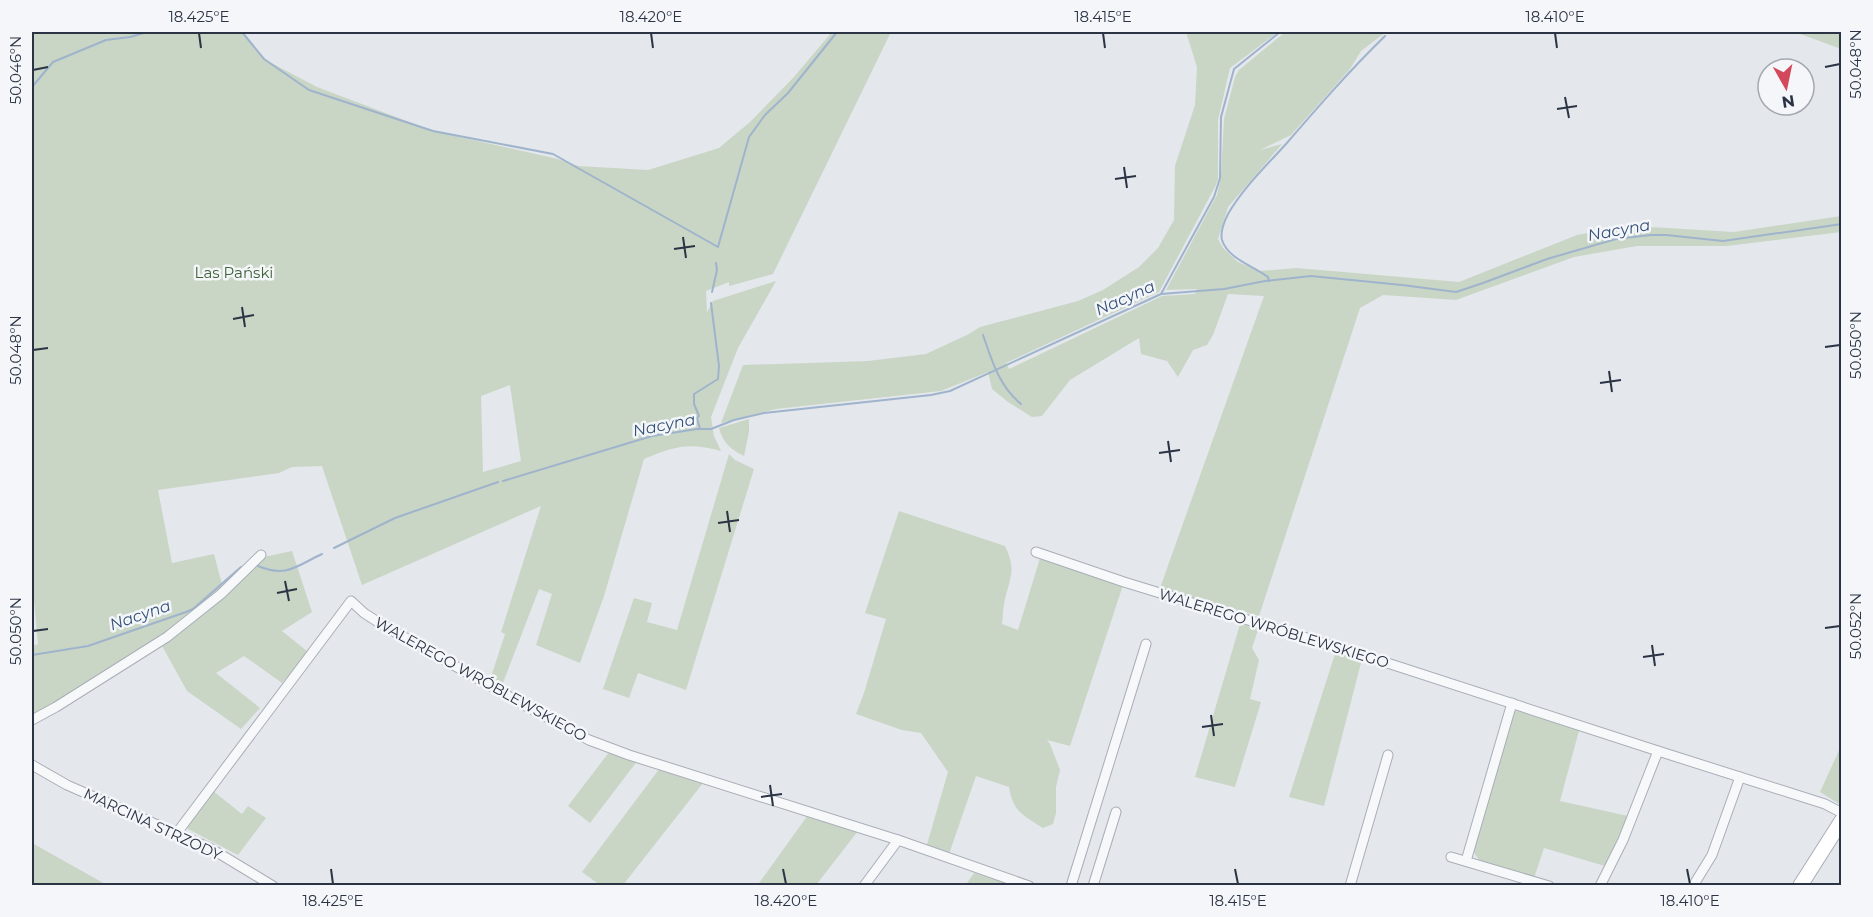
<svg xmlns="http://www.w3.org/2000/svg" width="1873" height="917" font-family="Montserrat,sans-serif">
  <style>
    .green { fill: #c9d6c5; fill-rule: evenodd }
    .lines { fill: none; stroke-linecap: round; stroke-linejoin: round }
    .stream { stroke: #9fb4cc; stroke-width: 2 }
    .street-casing { stroke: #a9aeb7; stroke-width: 11 }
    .secondary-casing { stroke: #a9aeb7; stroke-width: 16 }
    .street { stroke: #f7f8fa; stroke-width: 9 }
    .secondary { stroke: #fff; stroke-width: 14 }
    .ticks { fill: none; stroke: #2b3445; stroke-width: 2 }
    .labels { text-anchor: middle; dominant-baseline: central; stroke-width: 5; stroke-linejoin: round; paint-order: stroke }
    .park-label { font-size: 15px; fill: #3f6138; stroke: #f4f6f9 }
    .street-label { font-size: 15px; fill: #2b3445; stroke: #f4f6f9 }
    .water-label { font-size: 16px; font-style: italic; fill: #34527a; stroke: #f4f6f9 }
    .neatline { fill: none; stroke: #2b3445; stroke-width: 2 }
    .ticks-label { font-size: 15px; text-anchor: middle; fill: #2b3445 }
  </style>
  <rect width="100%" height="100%" fill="#e4e7ec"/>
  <g class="green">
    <path d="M32,32h209l23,27 53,28 116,44 125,28 20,7 70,4 71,-22 31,-26 43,-44 39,-46h59l-118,242 -44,12v-4l-23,9 1,21 6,-11 63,-20 -38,67 -27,69 3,19 7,15c-31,-9 -47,-5 -77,8l-40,137 -24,67 -44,-18 16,-51 -13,-5 -38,99 -12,-5 16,-49 -4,-2 40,-126 -179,79 -40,-119 -30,1 -13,6 -121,17 14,73 42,-9 11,42 39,-39 28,-6 20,61 -30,19 26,21 -26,31 -38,-27 -28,17 44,35 -19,21 -54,-38 -26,-47 -129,72v-70l6,-2 -6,-65zM510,385l11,76 -38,11 -2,-76z"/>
    <path d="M1186,32h92l-48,36 -12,52v59l-2,6 -57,107 -153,71 3,6 153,-73 33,-2 2,-5 -31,1 51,-95 4,-19 3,-57 11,-42 4,-7 46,-38h101l-25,19 -11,18 -59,66 -31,15 22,-6 -54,63 -10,32 5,9 15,14 21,9 38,-3 162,14 118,-47 35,-6 38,-2 84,5 107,-16v16l-114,14h-90l-63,11 -118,43 -73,-5 -23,13 -101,308 -99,-28 104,-292 -36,-2 -15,41 -6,10 -14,5 -15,27 -11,-16 -26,-7 -2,-16 -69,42 -28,36 -10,1 -24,-15 -16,-13 -4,-17 -47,19 -165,18 -55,14 22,-58 125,-4 58,-7 41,-19 13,-8 98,-26 25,-11 36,-23 19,-19 16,-28 1,-54 20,-61 2,-38z"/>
    <path d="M1795,32h46v17z"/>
    <path d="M749,419v13l-5,24c-14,-7 -21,-13 -25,-28z"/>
    <path d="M729,454l6,6 19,9 -68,221 -48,-17 -9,25 -26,-9 31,-91 18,5 -5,19 30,8z"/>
    <path d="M899,511l106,35c11,23 6,29 0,53 -2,8 -2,16 -3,25l16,6 22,-72 83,27 -53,161 -23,-6 3,4 10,26 -4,17v26l-3,11 -10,4c-20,-13 -30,-16 -34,-41l-33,-11 -27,78 -23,-6 22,-76 -27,-39 -19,-3 -46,-16 8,-21 22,-74 -21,-6z"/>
    <path d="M1241,621l18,6 -7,21 7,12 -9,39 11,3 -26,85 -40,-10z"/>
    <path d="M1336,651l26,8 -38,147 -35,-9z"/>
    <path d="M1517,710l63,17 -20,74 68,15 -23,50 -61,-18 -10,30 -55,-18 -6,-9 39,-137z"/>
    <path d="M1841,746l1,59h-1l-21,-13z"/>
    <path d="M610,751l28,9 -48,63 -22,-17z"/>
    <path d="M660,768l43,15 -80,102h-23l-18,-13z"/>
    <path d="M213,791l29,23 6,-8 18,12 -28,37 -50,-26v-4z"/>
    <path d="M808,815l50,16 -42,54 -59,1z"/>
    <path d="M32,843l75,42h-75z"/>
    <path d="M974,873l40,12 -49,1z"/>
  </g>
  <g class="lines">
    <g class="stream">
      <path d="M242,32l22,27 45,31 124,41 120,23 165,93 31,-110 16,-22 23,-22 49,-61"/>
      <path d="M32,87l21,-25 53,-22 24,-3 17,-5"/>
      <path d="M1269,281l-1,-4c-14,-11 -40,-18 -46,-37 -2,-8 2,-18 6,-26 15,-26 38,-48 58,-70 32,-37 64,-74 99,-108"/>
      <path d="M712,292l5,-22 -1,-7"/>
      <path d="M1161,294l53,-97 6,-19 1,-61 13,-48 46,-37"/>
      <path d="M983,335c9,26 16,51 38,69"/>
      <path d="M700,429l-3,-11 2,-2 -5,-12v-10l24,-15 1,-13 -8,-63"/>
      <path d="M503,481l149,-45 45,-7h14l23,-9 30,-7 167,-18 19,-4 211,-97 63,-5 41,-8 46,-5 91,9 54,7 27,-9 64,-24 69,-20 35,-4h15l57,6 119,-17"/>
      <path d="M334,548l61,-30 103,-36"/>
      <path d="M258,566c29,12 38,0 64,-12"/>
      <path d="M32,655l56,-9 98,-34 7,-3 48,-42"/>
    </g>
    <defs>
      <g id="street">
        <path d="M1036,552l88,30 248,76 286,93"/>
        <path d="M32,720l24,-13 111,-70 54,-43 40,-39"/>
        <path d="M32,765l35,20 143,63 63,38"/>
        <path d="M176,834l175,-233 13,12 17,11 143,81 65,35 40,15 269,85 131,46"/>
        <path d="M1451,857l98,29"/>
        <path d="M1466,861l46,-158"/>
        <path d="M864,886l34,-46"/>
        <path d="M1071,886l75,-242"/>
        <path d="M1093,886l23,-74"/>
        <path d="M1350,886l38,-131"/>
        <path d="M1600,886l23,-46 35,-89 167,53 17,9"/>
        <path d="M1693,886l19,-31 28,-78"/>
      </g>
      <path id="secondary" d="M1800,886l42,-66"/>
    </defs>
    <use href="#street" class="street-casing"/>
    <use href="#secondary" class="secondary-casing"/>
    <use href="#street" class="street"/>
    <use href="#secondary" class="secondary"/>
  </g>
  <path class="ticks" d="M199,33l2,15M651,33l2,15M1103,33l2,15M1555,33l2,15M1825,67l15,-3M33,70l15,-3M1565,97l4,21M1557,109l20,-3M1124,167l3,21M1115,179l21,-3M683,237l3,21M674,249l21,-3M242,307l3,20M233,319l21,-4M1825,347l15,-2M33,350l15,-2M1609,371l3,21M1600,383l21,-3M1168,441l3,21M1159,453l21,-3M727,511l3,21M718,523l21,-3M285,581l4,20M277,593l20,-4M1825,628l15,-2M33,631l15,-2M1652,645l3,21M1643,657l21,-3M1211,715l3,21M1202,727l21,-3M770,785l3,21M761,797l21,-3M331,869l2,15M783,869l3,15M1235,869l3,15M1687,869l3,15"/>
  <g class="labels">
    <g class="park-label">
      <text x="234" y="272">Las Pański</text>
    </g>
    <g class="street-label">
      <text transform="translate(1274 628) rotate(17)">WALEREGO WRÓBLEWSKIEGO</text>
      <text transform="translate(481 679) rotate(29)">WALEREGO WRÓBLEWSKIEGO</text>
      <text transform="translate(153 824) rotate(25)">MARCINA STRZODY</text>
    </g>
    <g class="water-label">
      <text transform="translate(1619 230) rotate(-10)">Nacyna</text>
      <text transform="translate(1125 298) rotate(-24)">Nacyna</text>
      <text transform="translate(664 425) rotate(-11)">Nacyna</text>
      <text transform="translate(140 615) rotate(-19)">Nacyna</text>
    </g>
  </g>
  <rect width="1873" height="917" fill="none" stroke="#f4f6f9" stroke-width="66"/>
  <g transform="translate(1786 87) rotate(171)"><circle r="28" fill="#f4f6f9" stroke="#a4a8b1" stroke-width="1.5"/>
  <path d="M0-4.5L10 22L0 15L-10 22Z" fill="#d1495b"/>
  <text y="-9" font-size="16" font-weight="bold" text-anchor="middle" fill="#2b3445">N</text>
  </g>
  <rect x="33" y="33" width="1807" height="851" class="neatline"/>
  <g class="ticks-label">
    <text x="199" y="22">18.425°E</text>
    <text x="651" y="22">18.420°E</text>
    <text x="1103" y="22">18.415°E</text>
    <text x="1555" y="22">18.410°E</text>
    <text transform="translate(1856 64) rotate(-90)" y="5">50.048°N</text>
    <text transform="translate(16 70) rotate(-90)" y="5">50.046°N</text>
    <text transform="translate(1856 345) rotate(-90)" y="5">50.050°N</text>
    <text transform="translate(16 350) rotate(-90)" y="5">50.048°N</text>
    <text transform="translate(1856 626) rotate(-90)" y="5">50.052°N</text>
    <text transform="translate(16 631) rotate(-90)" y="5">50.050°N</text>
    <text x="333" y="906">18.425°E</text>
    <text x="786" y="906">18.420°E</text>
    <text x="1238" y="906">18.415°E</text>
    <text x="1690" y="906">18.410°E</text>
  </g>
</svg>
